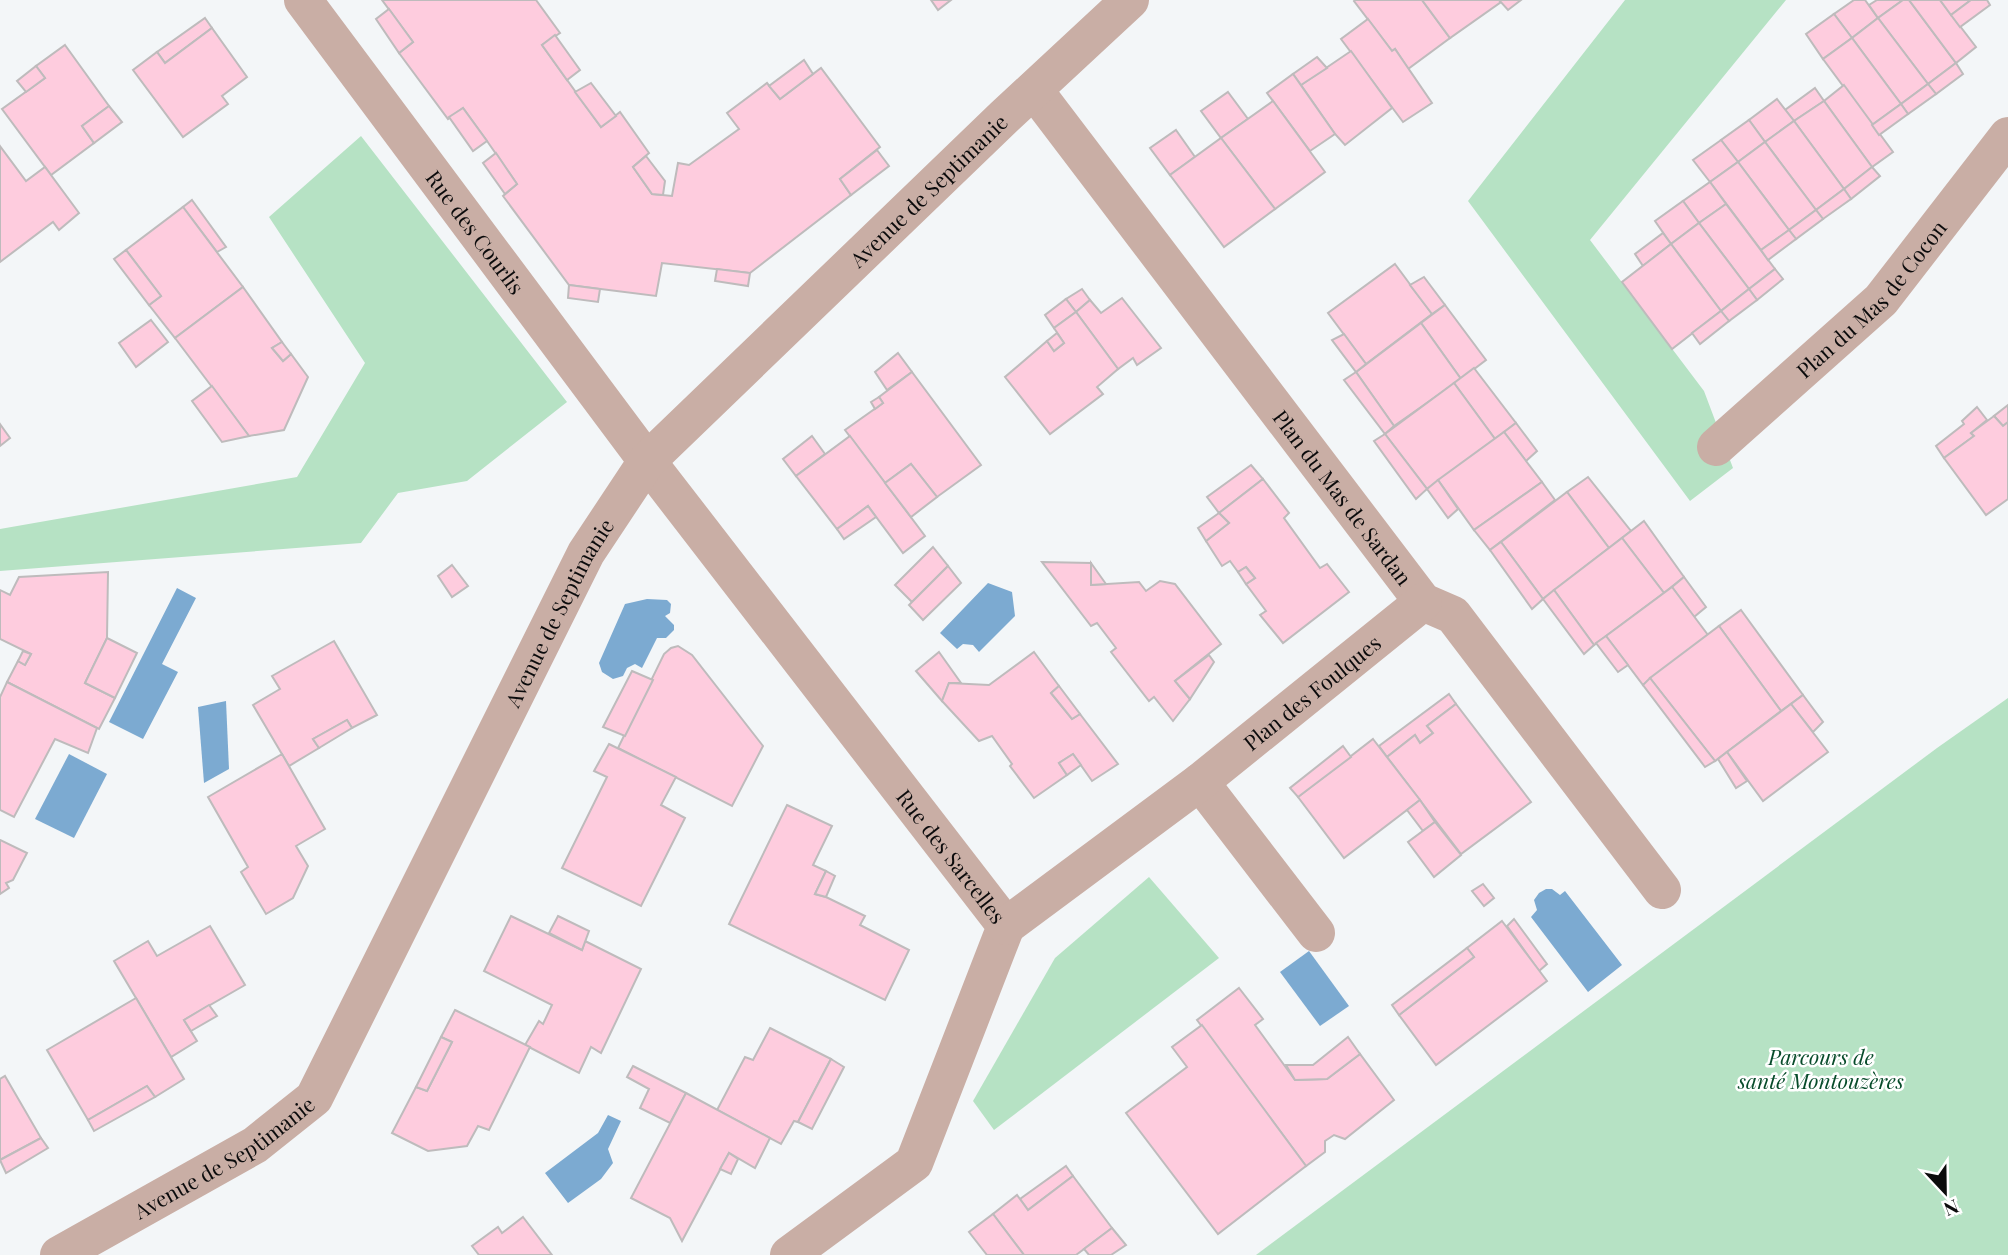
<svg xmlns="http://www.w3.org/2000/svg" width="2008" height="1255" font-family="'Playfair Display',serif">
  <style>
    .green { fill: #b6e2c4 }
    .water { fill: #7caad1 }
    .building { fill: #feccde; stroke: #bebbbc; stroke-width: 2 }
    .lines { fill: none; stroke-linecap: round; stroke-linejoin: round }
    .minor { stroke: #c9aea5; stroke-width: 38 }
    .labels { text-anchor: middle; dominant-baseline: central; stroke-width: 5; stroke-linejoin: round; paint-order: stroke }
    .street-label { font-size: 21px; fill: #0b0b0c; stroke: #fff }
    .park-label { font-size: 21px; font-style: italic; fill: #074b2a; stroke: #fff }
  </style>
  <rect width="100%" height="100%" fill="#f3f6f8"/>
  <g class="green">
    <path d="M1625,0h161l-196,240 114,151 29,77 -43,33 -222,-300z"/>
    <path d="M361,136l206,266 -100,79 -69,12 -37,50 -361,28v-42l297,-52 68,-114 -96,-146z"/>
    <path d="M2008,698v557h-752l681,-507z"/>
    <path d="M1149,877l70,81 -225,172 -21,-29 82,-143z"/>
  </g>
  <g class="water">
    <path d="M988,583l24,9 3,24 -36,36 -6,-7 -10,-1 -6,5 -17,-16z"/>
    <path d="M177,588l19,10 -34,66 16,8 -35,67 -34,-17z"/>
    <path d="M647,599l20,1 4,4 -1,9 -5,3 9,9v5l-8,8h-9l-15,30 -7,-4 -8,4 -4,8 -10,3 -11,-7 -3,-9 26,-59z"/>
    <path d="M226,701l3,68 -25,14 -6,-76z"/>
    <path d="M69,754l38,20 -33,64 -39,-19z"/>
    <path d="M1546,889h6l8,6 5,-4 57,74 -34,27 -57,-75 6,-7 -3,-10 5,-7z"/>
    <path d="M1309,951l40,55 -29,20 -40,-54z"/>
    <path d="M608,1115l13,6 -13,28 5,14 -12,16 -33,24 -23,-30 53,-40z"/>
  </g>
  <g class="building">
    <path d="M382,0h154l24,33 -18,12 59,82 19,-15 29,41 -16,14 19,27 20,2 6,-33 11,2 50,-36 -12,-16 40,-30 13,16 41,-31 59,79 -40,32 11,16 -101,78 -88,-10 -6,33 -87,-11 -66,-89 14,-12 -30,-43 -24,-33 -15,11 -49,-66 14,-11z"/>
    <path d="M931,0h20l-13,10z"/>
    <path d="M1355,0h67l28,38 -42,31 -13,-20 -3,2 -38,-50z"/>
    <path d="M1422,0h77l2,2 -51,36z"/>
    <path d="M1499,0h22l-13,10z"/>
    <path d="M1854,0h11l13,18 -26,20 -18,-24z"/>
    <path d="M1877,0h26l-25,18 -9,-13z"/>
    <path d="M1903,0h6l47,63 -28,21 -50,-66z"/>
    <path d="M1909,0h31l36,47 -20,16z"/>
    <path d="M1940,0h31l-20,15z"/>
    <path d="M1971,0h16l3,5 -30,22 -9,-12z"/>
    <path d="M389,9l24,33 -14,11 -23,-34z"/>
    <path d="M1834,14l18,24 -29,21 -17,-25z"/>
    <path d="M205,18l7,10 -47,35 -8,-11z"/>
    <path d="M1878,18l50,66 -27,20 -49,-66z"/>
    <path d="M1368,19l24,32 3,-2 37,54 -29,19 -62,-83z"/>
    <path d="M212,28l35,49 -25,19 6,8 -45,33 -50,-67 24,-18 8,11z"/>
    <path d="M555,35l25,35 -13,10 -25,-35z"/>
    <path d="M1852,38l49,66 -29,21 -49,-66z"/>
    <path d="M65,45l44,61 -27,20 12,17 -43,32 -49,-66 43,-31 -9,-12z"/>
    <path d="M1351,51l41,57 -47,37 -10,-11 -34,-49z"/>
    <path d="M1317,57l10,11 -26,17 -8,-11z"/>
    <path d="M804,60l9,14 -33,25 -11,-13z"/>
    <path d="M1956,63l7,11 -27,20 -8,-10z"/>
    <path d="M36,66l9,12 -19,14 -9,-11z"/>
    <path d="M1293,74l42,60 -25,17 -43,-58z"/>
    <path d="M591,83l25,33 -15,11 -26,-35z"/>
    <path d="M1928,84l8,10 -28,20 -7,-10z"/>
    <path d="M1844,85l49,67 -21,15 -48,-66z"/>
    <path d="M1815,88l9,13 -30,20 -9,-11z"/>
    <path d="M1228,92l20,27 -27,19 -20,-27z"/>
    <path d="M1777,99l17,22 -29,21 -16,-22z"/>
    <path d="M1273,101l52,71 -50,37 -54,-71z"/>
    <path d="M1824,101l48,66 -28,22 -50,-68z"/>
    <path d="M1901,104l7,10 -29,21 -7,-10z"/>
    <path d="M109,106l13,16 -28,21 -12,-17z"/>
    <path d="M463,108l24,33 -14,10 -24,-34z"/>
    <path d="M1749,120l16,22 -27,20 -17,-22z"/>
    <path d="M1794,121l50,68 -28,21 -51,-68z"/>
    <path d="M1176,130l19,27 -25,18 -20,-27z"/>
    <path d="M1221,138l54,71 -51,38 -54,-72z"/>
    <path d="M1721,140l17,22 -28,20 -17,-22z"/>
    <path d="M1765,142l51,68 -27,20 -51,-68z"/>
    <path d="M0,146l26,35 19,-14 34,46 -20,17 -6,-8 -53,40z"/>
    <path d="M877,150l12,16 -38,29 -11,-16z"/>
    <path d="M496,153l21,31 -12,10 -22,-31z"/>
    <path d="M646,156l19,25 -2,14 -11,-1 -19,-27z"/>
    <path d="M1738,162l51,68 -28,20 -51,-68z"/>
    <path d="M1872,167l8,9 -29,23 -7,-10z"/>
    <path d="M1710,182l16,22 -27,19 -16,-22z"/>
    <path d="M1844,189l7,10 -28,20 -7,-9z"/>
    <path d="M192,200l34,47 -9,5 -34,-45z"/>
    <path d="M1683,201l16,22 -28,21 -16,-23z"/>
    <path d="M1726,204l49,65 -26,20 -50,-66z"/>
    <path d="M183,207l60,80 -68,51 -26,-33 12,-9 -35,-46z"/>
    <path d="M1816,210l7,9 -27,20 -7,-9z"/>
    <path d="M1699,223l50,66 -28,22 -50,-67z"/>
    <path d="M1789,230l7,9 -28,21 -7,-10z"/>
    <path d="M1663,233l8,11 -28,22 -8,-12z"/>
    <path d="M1671,244l50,67 -49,38 -50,-67z"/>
    <path d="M126,250l35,46 -12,9 -35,-46z"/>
    <path d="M1395,264l37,50 -66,50 -38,-51z"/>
    <path d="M717,269l33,4 -2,13 -33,-5z"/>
    <path d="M1775,269l8,10 -26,21 -8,-11z"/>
    <path d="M1424,277l21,28 -13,9 -22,-29z"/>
    <path d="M569,285l31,4 -2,13 -30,-4z"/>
    <path d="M243,287l39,55 -10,6 11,13 8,-7 17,23 -24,53 -35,6 -74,-98z"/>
    <path d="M1082,289l8,11 -14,12 -10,-13z"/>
    <path d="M1749,289l8,11 -28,21 -8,-10z"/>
    <path d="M1122,298l39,50 -24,17 -4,-7 -15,11 -42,-57 14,-12 11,13z"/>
    <path d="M1066,299l10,13 -22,16 -9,-13z"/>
    <path d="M1445,305l41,55 -25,19 -40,-56z"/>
    <path d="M1721,311l8,10 -29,23 -8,-11z"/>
    <path d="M1076,312l42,57 -21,18 6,7 -53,40 -45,-57 42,-36 7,10 10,-8 -10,-15z"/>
    <path d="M151,320l17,22 -32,25 -17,-24z"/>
    <path d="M1421,323l40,56 -67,47 -38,-54z"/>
    <path d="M1057,333l7,10 -10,8 -7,-10z"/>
    <path d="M1344,334l22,30 -10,8 -24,-32z"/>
    <path d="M282,342l9,12 -8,7 -11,-13z"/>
    <path d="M898,353l14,19 -25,18 -12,-18z"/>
    <path d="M1474,368l42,55 -21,16 -41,-56z"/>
    <path d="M912,372l69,93 -44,32 -26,-33 -26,19 -40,-53 38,-27 -4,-6z"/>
    <path d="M1356,372l38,54 -9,8 -41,-54z"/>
    <path d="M1454,383l41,56 -68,50 -42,-55z"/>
    <path d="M212,386l37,50 -27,6 -30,-41z"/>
    <path d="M879,397l4,6 -8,6 -4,-7z"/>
    <path d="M2008,405v17l-5,4 -9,-10z"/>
    <path d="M1977,407l10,13 -16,13 3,3 -30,22 -8,-12 28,-22 -2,-3z"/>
    <path d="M1994,416l9,10 5,-4v77l-22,16 -42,-57 30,-22 -3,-3z"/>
    <path d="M1516,423l21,28 -11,10 -22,-29z"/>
    <path d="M0,424l10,14 -10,8z"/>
    <path d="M1504,432l38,50 -68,48 -36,-50z"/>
    <path d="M1385,434l42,55 -11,10 -42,-58z"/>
    <path d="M812,436l13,18 -29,22 -13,-17z"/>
    <path d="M850,436l75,100 -22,17 -35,-47 -31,23 -41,-53z"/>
    <path d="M911,464l26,33 -26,20 -26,-34z"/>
    <path d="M1251,465l12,14 -44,34 -12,-16z"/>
    <path d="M1588,477l43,54 -22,17 -42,-56z"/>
    <path d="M1263,479l26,34 -5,5 36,50 7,-4 22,28 -66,51 -23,-28 6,-4 -20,-27 9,-6 -9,-11 -8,5 -8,-11 -8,5 -16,-25 23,-18 -10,-10z"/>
    <path d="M1438,480l20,29 -10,9 -21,-29z"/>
    <path d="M1542,482l13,18 -65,50 -16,-20z"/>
    <path d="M1567,492l42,56 -66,51 -42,-57z"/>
    <path d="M868,506l8,11 -32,22 -7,-10z"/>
    <path d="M1219,513l10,10 -23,18 -8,-13z"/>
    <path d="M1644,521l40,56 -20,16 -42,-55z"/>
    <path d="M1622,538l42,55 -70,52 -40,-55z"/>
    <path d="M1501,542l42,57 -11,10 -42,-59z"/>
    <path d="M933,547l15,19 -36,36 -17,-17z"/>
    <path d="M1042,562l49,1v22l48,-3 7,9 14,-10 15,3 46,60 -46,37 15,18 -17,22 -19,-24 -5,4 -38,-49 5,-4 -19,-25 -6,3z"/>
    <path d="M1091,563l15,21 -15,1z"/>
    <path d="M452,565l16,21 -16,11 -14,-21z"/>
    <path d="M948,566l13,17 -38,37 -14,-15z"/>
    <path d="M1246,567l9,11 -9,6 -8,-12z"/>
    <path d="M108,572l-1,66 -22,45 30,15 -16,31 -92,-47 11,-21 7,4 6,-11 -31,-15v-49l10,5 9,-18z"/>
    <path d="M1684,577l22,30 -12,10 -22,-30z"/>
    <path d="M1672,587l36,48 -65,50 -37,-49z"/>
    <path d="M1554,590l40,55 -10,9 -41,-55z"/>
    <path d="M1741,610l62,85 -22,16 -62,-85z"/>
    <path d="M1719,626l62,85 -66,50 -65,-83z"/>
    <path d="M1606,636l22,29 -10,7 -22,-29z"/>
    <path d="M107,638l30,15 -22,45 -30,-15z"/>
    <path d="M334,641l43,74 -25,13 -5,-8 -34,19 6,9 -30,18 -36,-61 27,-16 -8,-13z"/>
    <path d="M678,646l14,9 71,91 -31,60 -114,-58 46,-94 7,-6z"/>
    <path d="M23,651l8,3 -6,11 -7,-4z"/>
    <path d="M939,652l22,31h-12l-7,18 -26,-30z"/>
    <path d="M1034,652l25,34 -8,7 21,26 8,-5 38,50 -26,17 -19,-27 -14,9 8,12 -33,23 -24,-32 2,-2 -20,-28 -13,5 -37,-40 7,-18 40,2z"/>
    <path d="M1209,655l5,7 -24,37 -15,-18z"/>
    <path d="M632,671l21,9 -28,56 -22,-9z"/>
    <path d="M1650,678l65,83 -10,6 -62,-82z"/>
    <path d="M7,682l90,46 -9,25 -33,-14 -41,78 -14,-7v-113z"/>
    <path d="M1059,686l21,28 -8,5 -21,-26z"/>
    <path d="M1449,694l7,10 -29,22 6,7 -13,10 -5,-8 -28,22 -8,-11z"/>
    <path d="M1803,695l20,27 -10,10 -22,-28z"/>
    <path d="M1456,704l75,98 -70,52 -74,-97 28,-22 5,8 13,-10 -6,-7z"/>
    <path d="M1791,704l37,48 -65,49 -36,-49z"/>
    <path d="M347,720l5,8 -33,20 -6,-9z"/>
    <path d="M1373,739l47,61 -76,58 -46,-61z"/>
    <path d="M609,744l67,33 -15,28 24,13 -44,88 -79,-38 45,-91 -13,-6z"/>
    <path d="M1343,746l8,11 -53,40 -8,-9z"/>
    <path d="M1727,752l20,29 -11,7 -18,-29z"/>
    <path d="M282,754l43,75 -29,17 12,20 -15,32 -27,16 -25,-42 7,-5 -40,-70z"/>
    <path d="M1073,754l8,11 -14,10 -8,-12z"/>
    <path d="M1420,800l15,22 -12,9 -16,-21z"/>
    <path d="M787,805l45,21 -19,39 13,6 -11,23 11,3 39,19 -5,9 49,25 -24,50 -156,-76z"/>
    <path d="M1435,822l26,33 -27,22 -26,-35z"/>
    <path d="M0,840l27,13 -14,27 -7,3 3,5 -9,6z"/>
    <path d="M826,871l9,5 -9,21 -11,-3z"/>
    <path d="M1483,884l11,14 -10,8 -12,-15z"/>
    <path d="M511,916l71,34 3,-9 56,28 -40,84 -10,-6 -12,26 -54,-28 14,-24 4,3 9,-19 -68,-34z"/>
    <path d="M558,916l31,15 -7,19 -33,-17z"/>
    <path d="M1514,919l33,45 -8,7 -32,-45z"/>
    <path d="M1502,921l45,60 -111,84 -37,-50 75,-58 -7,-9z"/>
    <path d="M210,926l35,59 -61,35 13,21 -26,16 -57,-96 34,-20 9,15z"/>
    <path d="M1467,948l7,9 -75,58 -7,-10z"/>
    <path d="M1239,988l24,31 -8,6 40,55 32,-1 33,-25 34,46 -49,39 -11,-4 -9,6v11l-19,14 -109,-146z"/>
    <path d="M136,998l48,81 -29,18 -8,-11 -59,34 -41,-70z"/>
    <path d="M209,1005l8,11 -26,15 -7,-11z"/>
    <path d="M455,1010l75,37 -41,83 -11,-4 -11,20 -39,5 -36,-18 24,-46 11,4 25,-49 -11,-5z"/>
    <path d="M1202,1025l104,141 -88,68 -92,-121 61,-46 -15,-20z"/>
    <path d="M770,1028l61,31 -33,63 -4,-1 -13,23 -64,-34 28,-53 8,3z"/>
    <path d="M441,1037l11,5 -25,49 -11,-4z"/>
    <path d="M1348,1037l12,17 -33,25 -32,1 -9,-15h27z"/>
    <path d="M831,1059l13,8 -32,62 -14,-7z"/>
    <path d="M633,1066l53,27 -16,30 -30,-15 9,-19 -22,-12z"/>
    <path d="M5,1076l36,62 -41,22v-81z"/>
    <path d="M147,1086l8,11 -61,34 -6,-11z"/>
    <path d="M686,1093l84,45 -15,30 -26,-15 -47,88 -12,-23 -39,-20z"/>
    <path d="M41,1138l7,10 -42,25 -6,-13z"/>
    <path d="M729,1153l9,6 -7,15 -11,-5z"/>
    <path d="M1066,1166l7,10 -45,34 -8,-11z"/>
    <path d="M1073,1176l39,52 -36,27h-52l-31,-41 24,-19 11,15z"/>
    <path d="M993,1214l31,41h-37l-18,-23z"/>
    <path d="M523,1217l29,38h-73l-7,-9 26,-19 4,6z"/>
    <path d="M1112,1228l14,17 -15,10h-22l-5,-6z"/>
  </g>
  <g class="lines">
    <g class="minor">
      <path id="s1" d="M303,0l344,461 359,465 -92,237 -125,92"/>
      <path id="s2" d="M1034,90l389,512 30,13 209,275"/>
      <path id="s3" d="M1716,447l165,-147 127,-164"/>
      <path d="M1200,782l116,151"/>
      <path id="s4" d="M1006,926l194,-144 223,-180"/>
      <path id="s5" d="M59,1255l196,-110 59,-47 272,-545 61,-92 357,-344 126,-117"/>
    </g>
  </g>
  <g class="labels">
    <g class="street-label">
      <text stroke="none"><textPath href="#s5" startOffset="1410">Avenue de Septimanie</textPath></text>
      <text stroke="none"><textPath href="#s1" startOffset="289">Rue des Courlis</textPath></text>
      <text stroke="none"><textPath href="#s3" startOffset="215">Plan du Mas de Cocon</textPath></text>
      <text stroke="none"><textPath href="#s2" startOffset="511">Plan du Mas de Sardan</textPath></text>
      <text stroke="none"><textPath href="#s5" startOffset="844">Avenue de Septimanie</textPath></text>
      <text stroke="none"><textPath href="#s4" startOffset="385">Plan des Foulques</textPath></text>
      <text stroke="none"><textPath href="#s1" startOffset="1074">Rue des Sarcelles</textPath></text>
      <text stroke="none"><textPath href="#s5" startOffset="192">Avenue de Septimanie</textPath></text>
    </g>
    <g class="park-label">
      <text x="1821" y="1056">Parcours de<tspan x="1821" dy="24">santé Montouzères</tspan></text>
    </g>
  </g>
  <g transform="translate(1945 1192) rotate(158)" stroke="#ffffff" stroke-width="5" paint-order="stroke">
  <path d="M0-5L12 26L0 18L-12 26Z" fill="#0b0b0c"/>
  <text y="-10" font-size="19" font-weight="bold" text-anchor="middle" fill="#0b0b0c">N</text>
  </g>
</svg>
